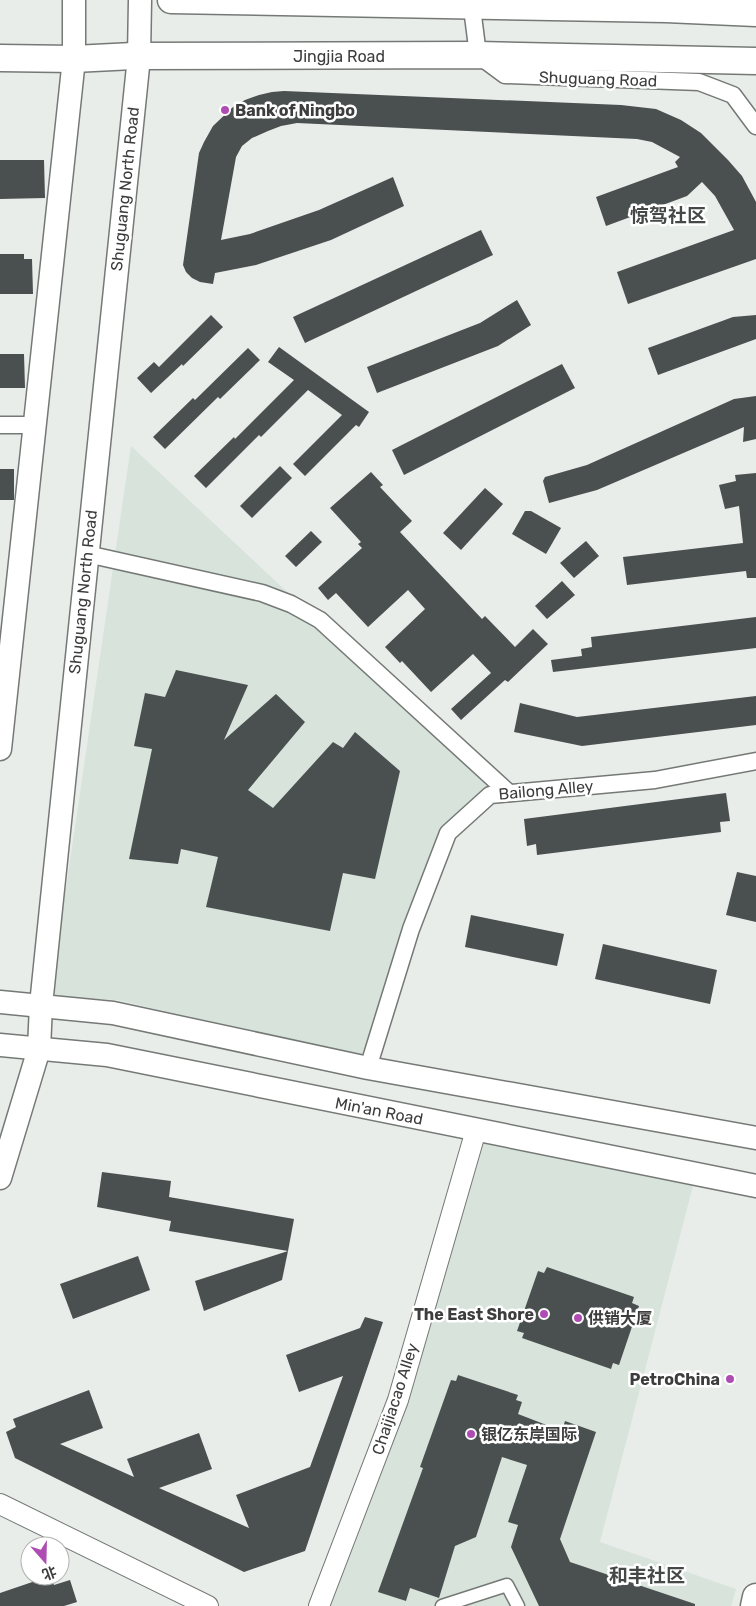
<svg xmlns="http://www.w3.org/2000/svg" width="756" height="1606" font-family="Rubik,'Noto Sans SC',sans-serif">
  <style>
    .built { fill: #d7e3db }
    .building { fill: #4a4f4f }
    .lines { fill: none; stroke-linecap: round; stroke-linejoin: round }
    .pedestrian-casing { stroke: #757976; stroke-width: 15 }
    .minor-casing { stroke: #757976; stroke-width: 19 }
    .tertiary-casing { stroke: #757976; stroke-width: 22 }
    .secondary-casing { stroke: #757976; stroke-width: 25 }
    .primary-casing { stroke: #757976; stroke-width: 29 }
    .pedestrian { stroke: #fff; stroke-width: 12 }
    .minor { stroke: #fff; stroke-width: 16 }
    .tertiary { stroke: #fff; stroke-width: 20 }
    .secondary { stroke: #fff; stroke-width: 22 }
    .primary { stroke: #fff; stroke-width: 26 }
    .poi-dot { fill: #af4cb3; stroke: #fff; stroke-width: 2 }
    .labels { text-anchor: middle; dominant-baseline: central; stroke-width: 5; stroke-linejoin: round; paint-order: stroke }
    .street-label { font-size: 16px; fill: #3c3d3c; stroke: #fff }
    .poi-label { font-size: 16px; font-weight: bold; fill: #3c3d3c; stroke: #fff; text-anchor: start }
    .quarter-label { font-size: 19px; font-weight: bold; fill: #454846; stroke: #fff }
  </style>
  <rect width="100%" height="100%" fill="#e8edea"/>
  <g class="built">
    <path d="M131,446l319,298 46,40 -55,44 -79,231 -244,-59 -68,-3z"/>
    <path d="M481,1138l213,44 -94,360 136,47 -5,17h-406l66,-159z"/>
  </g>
  <g class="building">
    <path d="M284,91l337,14 35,4 25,11 20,13 27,27 14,16 14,26v57l-128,45 -11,-32 117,-42 -19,-34 -13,-14 -15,14 -81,30 -10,-29 82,-30 -3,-5 5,-5 -28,-15 -15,-3 -340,-16 -16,3 -13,5 -16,7 -10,8 -6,11 -15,83 29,-6 69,-24 74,-33 11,29 -73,34 -75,25 -41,8 -2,11 -13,-2 -8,-4 -6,-6 -3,-7 16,-112 5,-11 9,-16 20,-19 12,-7 14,-5 13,-3z"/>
    <path d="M0,160h44l1,38 -45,1z"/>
    <path d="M481,230l12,25 -188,88 -12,-26z"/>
    <path d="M0,254h24v5h8l1,35h-33z"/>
    <path d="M517,300l14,25 -33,21 -121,47 -10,-26 113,-44z"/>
    <path d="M211,315l12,12 -40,39 -1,-2 -31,29 -14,-15 17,-16 5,5z"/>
    <path d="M756,315v24l-98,36 -10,-27 85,-31z"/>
    <path d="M279,347l90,65 -10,15 -3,-2 -51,51 -12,-12 49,-49 -34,-25 -47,47 -2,-2 -53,53 -12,-12 40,-39 1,2 59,-59 -26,-18z"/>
    <path d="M248,348l12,12 -40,39 -2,-2 -53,52 -12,-12 40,-39 2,2z"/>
    <path d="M0,354h24l1,34h-25z"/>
    <path d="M562,364l13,24 -171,87 -12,-25z"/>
    <path d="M756,396v43l-13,3 1,-15 -147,63 -48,13 -6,-22 2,-4 42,-12 147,-66z"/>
    <path d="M280,466l12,12 -40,40 -12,-12z"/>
    <rect x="0" y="469" width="14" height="31"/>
    <path d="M371,472l12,13 -3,2 32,34 -12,11 82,87 3,-3 30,31 18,-18 15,15 -40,38 -3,-2 -44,40 -10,-11 40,-36 -18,-19 -42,38 -29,-31 -2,2 -15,-16 40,-38 -17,-19 -40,37 -32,-34 -8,7 -10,-12 44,-40 -4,-4 3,-2 -31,-34z"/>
    <path d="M756,473v105h-9l-1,-7 -119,14 -4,-28 120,-14 -4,-37 -14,3 -6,-24 17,-4 -1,-6z"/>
    <path d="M485,488l18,16 -42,46 -18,-17z"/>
    <path d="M525,511h6l30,17 -15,26 -34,-20z"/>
    <path d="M311,531l11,11 -26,25 -11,-11z"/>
    <path d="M586,541l13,15 -25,22 -14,-15z"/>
    <path d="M562,581l13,14 -28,24 -12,-13z"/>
    <path d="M756,617v31l-203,24 -2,-12 31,-4 -1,-7 11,-2 -1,-10z"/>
    <path d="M176,670l72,15 -24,55 52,-46 29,28 -57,68 25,18 60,-66 10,6 12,-16 45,39 -25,108 -32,-6 -13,58 -124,-24 12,-50 -37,-8 -3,15 -49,-5 23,-110 -18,-3 11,-53 20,4z"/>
    <path d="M756,696v29l-174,21 -68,-14 6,-29 57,14z"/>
    <path d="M726,793l4,28 -10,1 1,10 -184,23 -1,-11 -9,2 -3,-27z"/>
    <path d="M737,872l19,4v46l-30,-7z"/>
    <path d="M471,915l93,19 -7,32 -92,-19z"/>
    <path d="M603,944l114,26 -7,34 -115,-25z"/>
    <path d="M102,1172l69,9 -2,16 125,22 -6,32 -119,-20 2,-10 -74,-14z"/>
    <path d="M288,1251l-6,29 -78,31 -9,-30z"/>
    <path d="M138,1256l12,34 -77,29 -13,-35z"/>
    <path d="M547,1267l87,30 -2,6 7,3 -20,59 -6,-2 -2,6 -89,-31 2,-5 -7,-2 21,-60 6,2z"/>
    <path d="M365,1317l18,5 -78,229 -61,21 -229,-114 -9,-26 10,-5 -3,-8 76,-29 14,38 -43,16 74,33 -7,-18 72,-26 13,36 -53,19 90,40 -13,-33 74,-28 33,-91 -44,16 -13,-37 74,-27z"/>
    <path d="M458,1375l60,20 -2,5 6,2 -4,12 44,17 3,-10 31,11 -36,107 10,23 125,42v2h-156l-28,-59 7,-22 -10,-3 19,-57 -25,-8 -26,80 -21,9 -16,52 -29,-10 -4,13 -28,-9 45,-124 -3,-1 31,-87 5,1z"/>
    <path d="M50,1576l4,9 16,-5 7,22 -13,4h-64v-13z"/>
  </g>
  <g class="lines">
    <defs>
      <path id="pedestrian" d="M442,1606l65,-21 11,21"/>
      <g id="minor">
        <path d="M471,0l7,55 27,20 194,7 34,13 23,31"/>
        <path d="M0,425h35"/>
        <path d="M87,554l175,39 29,11 29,16 189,173"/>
        <path d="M368,1068l43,-139 37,-96 42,-38 165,-15 101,-19"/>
      </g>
      <g id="tertiary">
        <path d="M0,1504l208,102"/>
        <path d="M319,1606l79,-206 78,-270"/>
      </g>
      <g id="secondary">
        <path d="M0,749l74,-690v-59"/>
        <path d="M0,1002l113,11 255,55 388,70"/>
        <path d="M0,1045l107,10 649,131"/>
        <path d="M0,1178l39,-129 2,-44 98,-948 1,-57"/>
      </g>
      <g id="primary">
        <path d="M171,0l495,9 90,4"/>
        <path d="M0,58l74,1 59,-3 345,-1 278,6"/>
        <path d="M754,1606l2,-9"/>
      </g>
    </defs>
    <use href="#pedestrian" class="pedestrian-casing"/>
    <use href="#minor" class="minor-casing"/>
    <use href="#tertiary" class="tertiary-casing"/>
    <use href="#secondary" class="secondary-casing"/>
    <use href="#primary" class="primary-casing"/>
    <use href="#pedestrian" class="pedestrian"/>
    <use href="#minor" class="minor"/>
    <use href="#tertiary" class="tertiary"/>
    <use href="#secondary" class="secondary"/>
    <use href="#primary" class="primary"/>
  </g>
  <g class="poi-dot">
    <circle cx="225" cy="110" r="5"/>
    <circle cx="544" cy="1314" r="5"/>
    <circle cx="578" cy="1318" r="5"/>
    <circle cx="730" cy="1379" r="5"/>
    <circle cx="471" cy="1434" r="5"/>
  </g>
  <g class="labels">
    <g class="street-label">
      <text x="339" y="56">Jingjia Road</text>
      <text transform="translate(598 79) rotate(2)">Shuguang Road</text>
      <text transform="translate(125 189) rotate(-84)">Shuguang North Road</text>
      <text transform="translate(83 592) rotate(-84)">Shuguang North Road</text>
      <text transform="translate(546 790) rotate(-5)">Bailong Alley</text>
      <text transform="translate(379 1111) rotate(11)">Min'an Road</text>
      <text transform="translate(395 1399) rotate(-72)">Chaijiacao Alley</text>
    </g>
    <g class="poi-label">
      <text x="235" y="110">Bank of Ningbo</text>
      <text x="534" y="1314" text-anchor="end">The East Shore</text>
      <text x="588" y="1318">供销大厦</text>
      <text x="720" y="1379" text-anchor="end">PetroChina</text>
      <text x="481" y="1434">银亿东岸国际</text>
    </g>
    <g class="quarter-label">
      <text x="668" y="215">惊驾社区</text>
      <text x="647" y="1575">和丰社区</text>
    </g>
  </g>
  <g transform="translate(45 1561) rotate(160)"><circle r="24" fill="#ffffff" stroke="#b1b1b1"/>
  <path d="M0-4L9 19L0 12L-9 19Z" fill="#af4cb3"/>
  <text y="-8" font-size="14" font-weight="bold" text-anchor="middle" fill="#3c3d3c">北</text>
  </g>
</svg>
